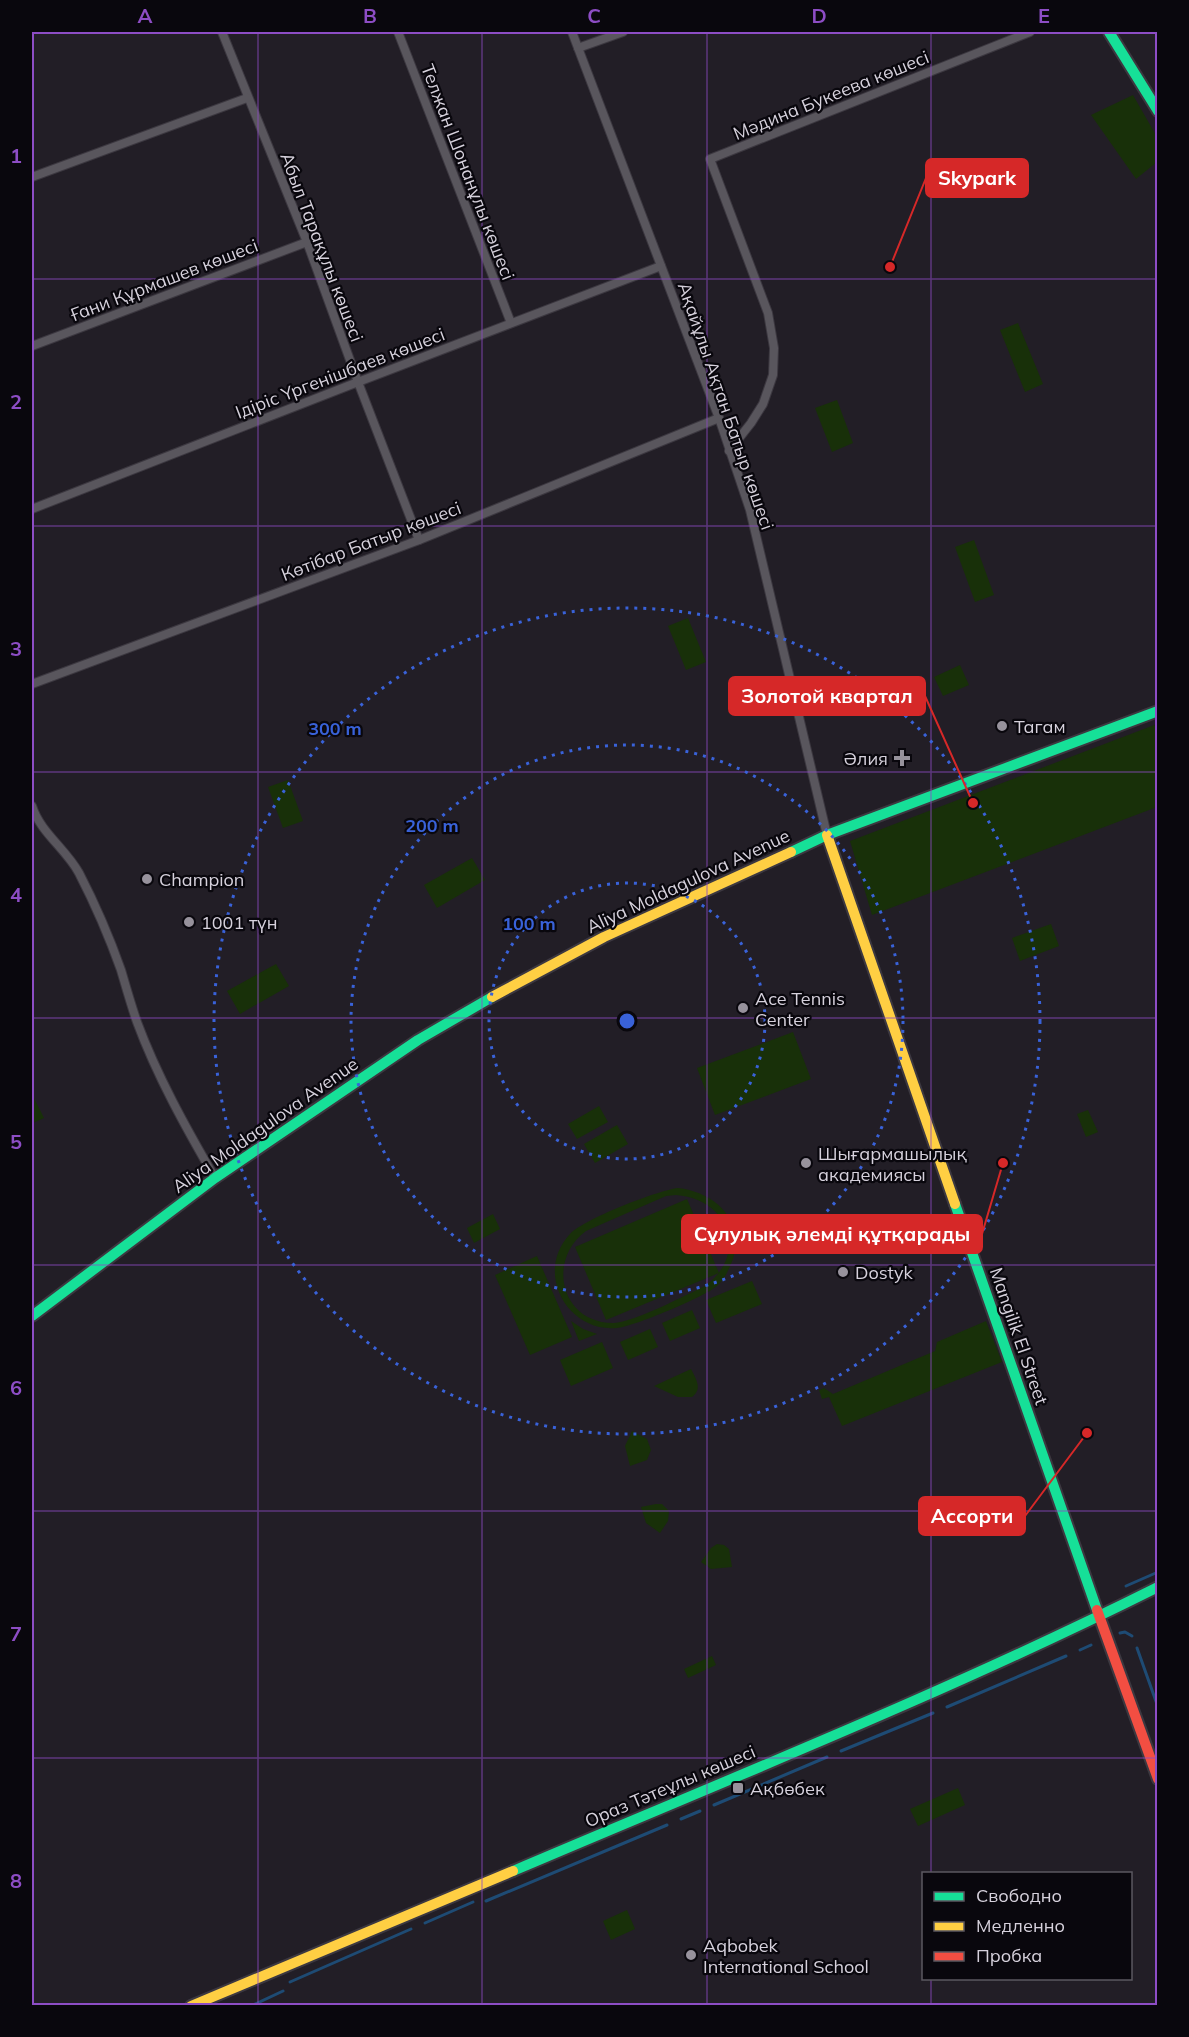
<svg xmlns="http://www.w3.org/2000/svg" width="1189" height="2037" font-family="Mulish,sans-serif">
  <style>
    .green { fill: #183009; fill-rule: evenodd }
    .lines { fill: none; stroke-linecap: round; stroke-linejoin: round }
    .stream { stroke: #1e4b74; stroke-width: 3 }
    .street-casing { stroke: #3c3840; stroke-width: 10 }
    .fast-casing { stroke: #3c3840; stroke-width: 14 }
    .slow-casing { stroke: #3c3840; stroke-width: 14 }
    .jam-casing { stroke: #3c3840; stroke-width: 14 }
    .street { stroke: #59565d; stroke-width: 8 }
    .fast { stroke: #16e098; stroke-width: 10 }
    .slow { stroke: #ffcf43; stroke-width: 10 }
    .jam { stroke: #f24e42; stroke-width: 10 }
    .grid { fill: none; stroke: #8d4dc5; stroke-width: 1.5; stroke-opacity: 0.55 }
    .ring { fill: none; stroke: #3962d9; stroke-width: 3; stroke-dasharray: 3 6 }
    .poi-dot { fill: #97929c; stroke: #09070d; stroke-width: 2 }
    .labels { text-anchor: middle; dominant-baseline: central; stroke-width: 4.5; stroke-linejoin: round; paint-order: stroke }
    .street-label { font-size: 18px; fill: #d6d1dc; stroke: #09070d }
    .poi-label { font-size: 18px; fill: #d6d1dc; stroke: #09070d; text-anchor: start }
    .centre { fill: #3962d9; stroke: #09070d; stroke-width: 3 }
    .ring-label { font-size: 18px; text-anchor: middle; font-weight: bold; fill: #3962d9; stroke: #09070d; stroke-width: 4.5; stroke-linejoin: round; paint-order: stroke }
    .leader { fill: none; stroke: #d62828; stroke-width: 2 }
    .callout-dot { fill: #d62828; stroke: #09070d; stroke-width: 2 }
    .callout { fill: #d62828; stroke: #d62828; stroke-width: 2 }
    .callout-label { font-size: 20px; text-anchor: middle; font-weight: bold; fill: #fff }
    .neatline { fill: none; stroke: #8d4dc5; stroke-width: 2 }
    .grid-label { font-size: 20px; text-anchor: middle; font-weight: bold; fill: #8d4dc5 }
  </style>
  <rect width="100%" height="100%" fill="#221e26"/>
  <g class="green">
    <path d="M1133,95l24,42v25l-21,17 -45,-64z"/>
    <path d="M1018,323l25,61 -18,8 -25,-62z"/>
    <path d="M837,400l16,43 -21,9 -17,-44z"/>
    <path d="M974,540l20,55 -19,7 -20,-55z"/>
    <path d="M688,618l18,44 -20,8 -18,-44z"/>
    <path d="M960,665l9,20 -26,11 -9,-19z"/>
    <path d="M1157,724v83l-285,108 -22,-74z"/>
    <path d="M288,780l15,41 -20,7 -15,-41z"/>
    <path d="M472,858l13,22 -48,28 -13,-23z"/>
    <path d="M1051,924l8,22 -39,15 -8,-23z"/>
    <path d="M276,964l13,22 -49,28 -13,-23z"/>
    <path d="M793,1032l18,47 -96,36 -18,-47z"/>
    <path d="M32,1094l12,24 -11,5 -1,-3z"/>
    <path d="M599,1106l9,16 -31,17 -9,-15z"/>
    <path d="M1088,1110l10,22 -12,5 -9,-23z"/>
    <path d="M617,1125l11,19 -33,19 -11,-19z"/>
    <path d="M678,1188c36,4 67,31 55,71 -4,10 -8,20 -16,27 -11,10 -84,41 -100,42 -50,5 -83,-56 -47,-94 14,-15 86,-43 108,-46zM676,1195c53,4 73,59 29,91 -21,10 -71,36 -91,37 -53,1 -68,-63 -28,-92l80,-35z"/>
    <path d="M687,1199l32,74 -113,47 -31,-73z"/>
    <path d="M493,1214l7,15 -26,14 -7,-15z"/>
    <path d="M537,1256l35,81 -42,18 -35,-80z"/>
    <path d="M752,1281l10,23 -46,19 -10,-23z"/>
    <path d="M692,1310l8,18 -30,13 -8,-18z"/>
    <path d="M571,1321l12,8 14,5 -18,7z"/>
    <path d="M986,1321l16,41 -160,64 -13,-29 -7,2 -3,-9 5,-2 9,6 102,-43 2,-9z"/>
    <path d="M650,1329l8,18 -30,13 -8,-18z"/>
    <path d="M602,1342l11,26 -42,18 -11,-26z"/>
    <path d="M691,1369c5,10 12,20 1,28h-14l-24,-11z"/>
    <path d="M632,1431l15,8 4,11 -4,10 -17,6 -5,-20z"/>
    <path d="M656,1504h6l7,7 -1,10 -8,12 -14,-10 -5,-16z"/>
    <path d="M717,1544l7,1 5,4 3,18 -21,2 -10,-7 10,-14z"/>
    <path d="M712,1656l4,9 -28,13 -4,-9z"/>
    <path d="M958,1788l7,17 -47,21 -8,-17z"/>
    <path d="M627,1910l8,19 -24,11 -8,-19z"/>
  </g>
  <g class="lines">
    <g class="stream">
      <path d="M1126,1586l32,-14"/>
      <path d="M1120,1633l5,-1 7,4"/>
      <path d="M1137,1648l21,59"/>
      <path d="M1080,1650l11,-5"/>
      <path d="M947,1707l119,-51"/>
      <path d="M841,1751l92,-38"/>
      <path d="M714,1805l113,-48"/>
      <path d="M681,1819l19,-8"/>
      <path d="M486,1901l181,-76"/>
      <path d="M425,1923l48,-21"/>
      <path d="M290,1982l121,-53"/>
      <path d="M251,2006l32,-15"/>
    </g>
    <defs>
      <g id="street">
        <path d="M222,32l85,210 51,140 61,158"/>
        <path d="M398,32l113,291"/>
        <path d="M572,32l147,386 31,92 77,325"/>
        <path d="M578,48l45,-16"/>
        <path d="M32,177l215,-79"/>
        <path d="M32,346l275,-104"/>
        <path d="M729,451l22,-28 12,-19 10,-29 1,-27 -6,-35 -58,-154 320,-127"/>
        <path d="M32,509l326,-127 303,-116"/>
        <path d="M32,684l387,-144 300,-122"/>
        <path d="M32,806c8,26 34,43 47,67 15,29 31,66 42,97 5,17 10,35 16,52 20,54 49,106 78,156"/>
      </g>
      <g id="fast">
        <path d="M1109,32l49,79"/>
        <path d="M791,852l36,-17 331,-124"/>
        <path d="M955,1204l142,406"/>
        <path d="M32,1316l183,-138 203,-138 74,-43"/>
        <path d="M513,1871c216,-92 435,-179 645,-284"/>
      </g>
      <g id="slow">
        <path d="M827,835l128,369"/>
        <path d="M492,997l112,-60 187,-85"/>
        <path d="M191,2006l322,-135"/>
      </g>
      <path id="jam" d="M1097,1610l61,169"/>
    </defs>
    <use href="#street" class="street-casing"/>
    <use href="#fast" class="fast-casing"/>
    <use href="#slow" class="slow-casing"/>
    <use href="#jam" class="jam-casing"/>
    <use href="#street" class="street"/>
    <use href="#fast" class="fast"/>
    <use href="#slow" class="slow"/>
    <use href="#jam" class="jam"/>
  </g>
  <path class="grid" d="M258,32v1974M482,32v1974M707,32v1974M931,32v1842M32,279h1126M32,526h1126M32,772h1126M32,1018h1126M32,1265h1126M32,1511h1126M32,1758h1126M931,1978v28"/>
  <g class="ring">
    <circle cx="627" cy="1021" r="138"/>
    <circle cx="627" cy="1021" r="276"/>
    <circle cx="627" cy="1021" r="413"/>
  </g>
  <g class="poi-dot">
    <circle cx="1002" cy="726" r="6"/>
    <path d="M899 749h6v6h6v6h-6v6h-6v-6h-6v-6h6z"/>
    <circle cx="147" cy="879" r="6"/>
    <circle cx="189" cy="922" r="6"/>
    <circle cx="743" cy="1008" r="6"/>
    <circle cx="806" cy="1163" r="6"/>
    <circle cx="843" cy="1272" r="6"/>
    <rect x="732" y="1782" width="12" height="12" rx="3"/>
    <circle cx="691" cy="1955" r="6"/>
  </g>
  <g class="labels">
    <g class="street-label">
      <text transform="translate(831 95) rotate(-22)">Мәдина Букеева көшесі</text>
      <text transform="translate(468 172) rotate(69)">Телжан Шонанұлы көшесі</text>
      <text transform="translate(322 247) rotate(69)">Абыл Тарақұлы көшесі</text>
      <text transform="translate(164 280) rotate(-21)">Ғани Құрмашев көшесі</text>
      <text transform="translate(340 373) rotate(-21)">Ідіріс Үргенішбаев көшесі</text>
      <text transform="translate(726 406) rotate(71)">Ақайұлы Ақтан Батыр көшесі</text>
      <text transform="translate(371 541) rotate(-21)">Көтібар Батыр көшесі</text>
      <text transform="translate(688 881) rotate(-25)">Aliya Moldagulova Avenue</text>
      <text transform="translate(265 1125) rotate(-35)">Aliya Moldagulova Avenue</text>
      <text transform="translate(1019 1336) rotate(71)">Mangilik El Street</text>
      <text transform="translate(670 1786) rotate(-23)">Ораз Тәтеұлы көшесі</text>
    </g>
    <g class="poi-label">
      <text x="1014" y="726">Тагам</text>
      <text x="888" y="758" text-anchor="end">Әлия</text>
      <text x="159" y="879">Champion</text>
      <text x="201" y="922">1001 түн</text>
      <text x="755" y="998">Ace Tennis<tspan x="755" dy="21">Center</tspan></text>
      <text x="818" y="1153">Шығармашылық<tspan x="818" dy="21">академиясы</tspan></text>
      <text x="855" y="1272">Dostyk</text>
      <text x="750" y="1788">Ақбөбек</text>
      <text x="703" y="1945">Aqbobek<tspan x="703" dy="21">International School</tspan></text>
    </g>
  </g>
  <circle cx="627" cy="1021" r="9" class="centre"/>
  <g class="ring-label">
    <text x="335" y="735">300 m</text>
    <text x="432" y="832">200 m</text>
    <text x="529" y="930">100 m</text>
  </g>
  <path class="leader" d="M890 267L926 178M973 803L925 696M1003 1163L982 1234M1087 1433L1025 1516"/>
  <g class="callout-dot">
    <circle cx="890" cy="267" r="6"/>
    <circle cx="973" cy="803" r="6"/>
    <circle cx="1003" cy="1163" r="6"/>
    <circle cx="1087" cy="1433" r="6"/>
  </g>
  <g class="callout">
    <rect x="926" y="159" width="102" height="38" rx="6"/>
    <rect x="729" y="677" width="196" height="38" rx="6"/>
    <rect x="682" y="1215" width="300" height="38" rx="6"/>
    <rect x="919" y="1497" width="106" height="38" rx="6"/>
  </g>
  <g class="callout-label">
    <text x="977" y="185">Skypark</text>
    <text x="827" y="703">Золотой квартал</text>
    <text x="832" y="1241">Сұлулық әлемді құтқарады</text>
    <text x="972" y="1523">Ассорти</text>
  </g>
  <rect width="1189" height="2037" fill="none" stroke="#09070d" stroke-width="66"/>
  <rect x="922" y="1872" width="210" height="108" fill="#09070d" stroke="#5b5860" stroke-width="1.5"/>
  <rect x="934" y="1892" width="30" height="9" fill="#16e098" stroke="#5b5860" stroke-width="1.5"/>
  <text x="976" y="1902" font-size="18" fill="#d6d1dc">Свободно</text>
  <rect x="934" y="1922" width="30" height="9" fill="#ffcf43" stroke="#5b5860" stroke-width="1.5"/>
  <text x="976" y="1932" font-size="18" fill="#d6d1dc">Медленно</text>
  <rect x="934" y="1952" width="30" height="9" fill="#f24e42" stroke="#5b5860" stroke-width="1.5"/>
  <text x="976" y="1962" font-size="18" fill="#d6d1dc">Пробка</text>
  <rect x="33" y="33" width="1123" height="1971" class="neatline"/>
  <g class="grid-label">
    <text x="145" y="23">A</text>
    <text x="370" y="23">B</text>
    <text x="594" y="23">C</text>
    <text x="819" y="23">D</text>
    <text x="1044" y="23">E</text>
    <text x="16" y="163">1</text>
    <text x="16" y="409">2</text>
    <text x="16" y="656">3</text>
    <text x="16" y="902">4</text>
    <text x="16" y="1149">5</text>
    <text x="16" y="1395">6</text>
    <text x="16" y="1641">7</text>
    <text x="16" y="1888">8</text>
  </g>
</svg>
